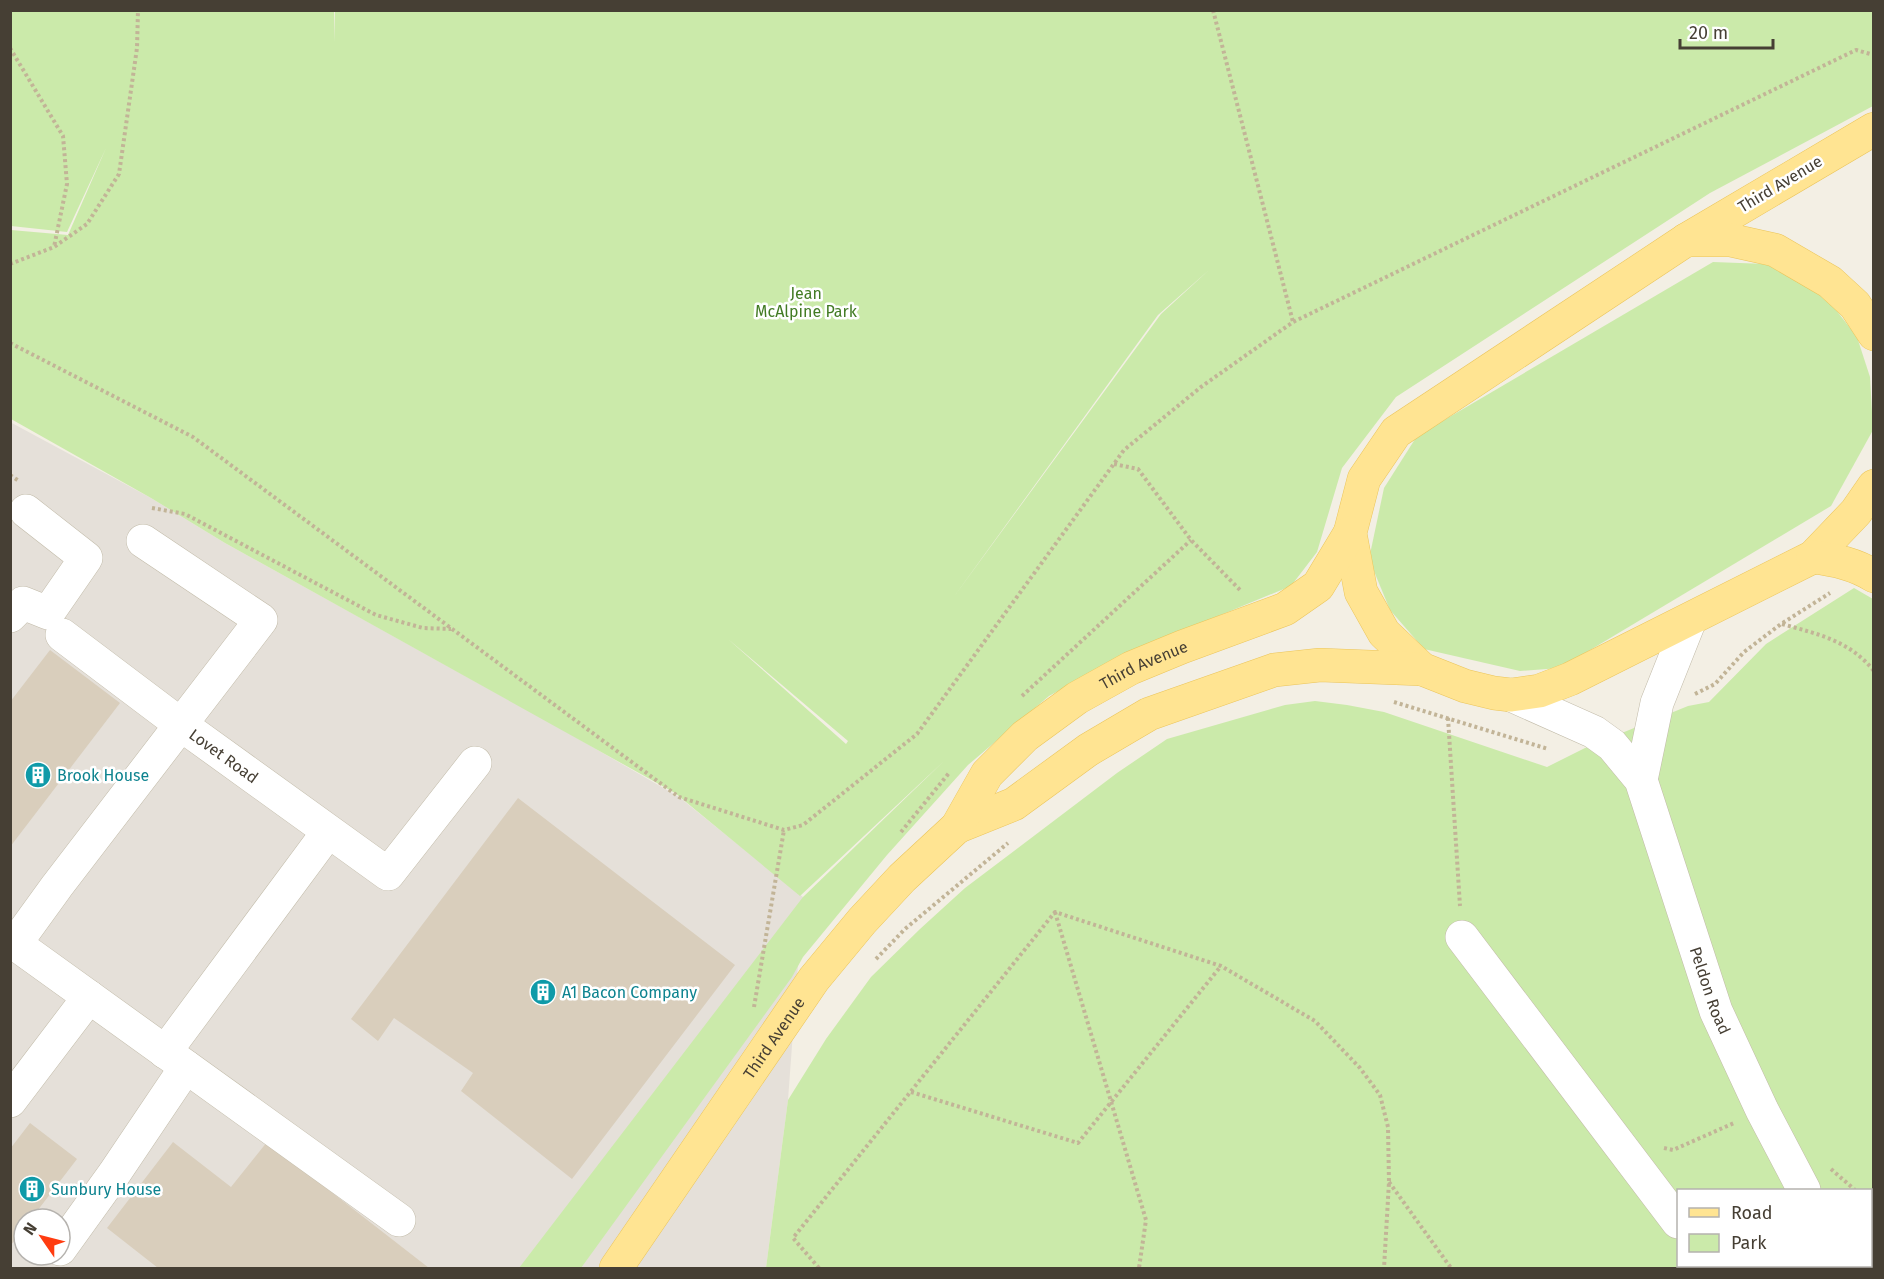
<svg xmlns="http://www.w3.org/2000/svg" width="1884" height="1279" font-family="'Fira Sans',sans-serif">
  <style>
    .industrial { fill: #e5e0d9; fill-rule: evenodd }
    .green { fill: #cbeaaa; fill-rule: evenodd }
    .building { fill: #d9cebc }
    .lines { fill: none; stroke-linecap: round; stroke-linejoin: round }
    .minor-casing { stroke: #c2bba9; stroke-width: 34 }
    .major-casing { stroke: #ebc55b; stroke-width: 34 }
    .path { stroke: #c2b497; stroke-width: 4; stroke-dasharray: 3 3; stroke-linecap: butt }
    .minor { stroke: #fff; stroke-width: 33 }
    .major { stroke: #ffe492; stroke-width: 33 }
    .labels { text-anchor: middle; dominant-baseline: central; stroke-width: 5; stroke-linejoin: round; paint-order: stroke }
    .street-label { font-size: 16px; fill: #463f34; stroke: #fff }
    .park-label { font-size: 16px; fill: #427b24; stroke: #fff }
    .culture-label { font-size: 16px; fill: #0d838f; stroke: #fff; text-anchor: start }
  </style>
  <rect width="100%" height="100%" fill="#f3efe4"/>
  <path class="industrial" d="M10,422l141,76 74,45 338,187 116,67 124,100 -15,203 -22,168h-755zM24,1219h36v36h-36z"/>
  <g class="green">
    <path d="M335,10l1538,1v95l-163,87 -314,204 -54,71 -25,84 -26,34 -167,69 -75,41 -81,69 -81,90 -84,102 -11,20 -211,291h-62l284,-371 141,-136 -144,135 -125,-103 -450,-250 -74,-45 -140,-79v-189l57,5 38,-87 -39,84 -56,-6v-215h323v31zM1209,270l-48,44 -208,284 205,-283zM728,639l120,102 -2,3z"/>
    <path d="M1713,262l53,2 60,33 31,40 13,40 3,53 -42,76 -271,162 -40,3 -96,-22 -34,-39 -21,-51 15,-71 33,-52z"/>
    <path d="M1854,588l19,11v669h-1107l22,-168 38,-61 45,-62 49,-48 45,-41 152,-115 50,-34 118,-34 30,-4 32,4 37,7 163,55 38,-19 103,-42 21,-4 57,-58zM1678,1190h192v76h-192z"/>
  </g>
  <g class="building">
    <path d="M50,650l70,53 -110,144v-145z"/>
    <path d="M518,798l217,167 -163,214 -111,-88 12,-18 -79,-55 -16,23 -27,-22z"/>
    <path d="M30,1123l47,36 -46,60h-7v10l-14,17v-97z"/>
    <path d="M173,1142l58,45 36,-45 162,126h-271l-51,-40z"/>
  </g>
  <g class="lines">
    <defs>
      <g id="minor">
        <path d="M10,616l13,-13 25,10 38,-55 -60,-47"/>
        <path id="s1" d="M62,635l118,89 208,150 87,-111"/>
        <path id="s2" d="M1511,695l83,37 18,13 29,35 75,231 46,99 42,80"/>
        <path d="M1641,780l16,-77 33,-83"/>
        <path d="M1462,937l216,285"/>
        <path d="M10,940l389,280"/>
        <path d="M15,944l42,-58 204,-266 -118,-79"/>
        <path d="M165,1052l163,-220"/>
        <path d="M10,1101l79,-104"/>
        <path d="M60,1249l54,-75 72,-107"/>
        <path d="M1712,1266l2,2"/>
        <path d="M1827,1268l6,-2"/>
      </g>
      <g id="major">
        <path d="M1874,129l-188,111 -290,192 -32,47 -14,54 11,59 23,41 38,36 43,17 29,7 17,2 28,-4 31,-12 243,-122 43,-45 18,-26"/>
        <path d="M1686,240h44l45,10 55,32 25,23 19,29"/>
        <path d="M1813,557c22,3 42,7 61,19"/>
        <path d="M957,827l57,-23 74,-54 61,-36 125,-44 46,-5 102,4"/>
        <path id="s3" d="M616,1268l198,-289 48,-58 40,-43 55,-51 30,-53 38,-38 52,-38 54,-30 51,-21 103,-38 33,-23 32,-53"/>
      </g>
    </defs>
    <use href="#minor" class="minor-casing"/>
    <use href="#major" class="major-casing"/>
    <g class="path">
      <path d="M1213,10l80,312"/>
      <path d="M10,48l53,88 4,48 -13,63 33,-23 32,-50 18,-126 1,-38"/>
      <path d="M10,264l44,-17"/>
      <path d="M10,343l183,94 486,360 105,33 19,-5 114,-91 207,-284 77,-63 92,-65 563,-272 18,5"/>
      <path d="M1114,464l24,5 53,71 50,51"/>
      <path d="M10,475l9,6"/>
      <path d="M152,508l33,6 191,101 47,13 28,1"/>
      <path d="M1782,624c35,10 67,16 92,47"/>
      <path d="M1695,694l20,-10 29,-32 37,-28 49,-31"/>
      <path d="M1022,696l169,-156"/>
      <path d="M1394,702l154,47"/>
      <path d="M1448,718l12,188"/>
      <path d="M901,832l48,-59"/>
      <path d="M1055,912l91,308 -7,48"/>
      <path d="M876,959l29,-30 103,-86"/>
      <path d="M754,1007l30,-177"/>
      <path d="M911,1092l167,51 143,-177"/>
      <path d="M1664,1148l9,2 61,-27"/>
      <path d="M1831,1169l24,21"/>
      <path d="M1389,1182l62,86"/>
      <path d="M1870,1204l4,2"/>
      <path d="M819,1268l-26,-30 262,-326 166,54 94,55 45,47 20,27 8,32 1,55 -5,86"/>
    </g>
    <use href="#minor" class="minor"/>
    <use href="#major" class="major"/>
  </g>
  <defs>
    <symbol id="building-disc" viewBox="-11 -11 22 22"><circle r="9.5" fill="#0f9aa8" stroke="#fff"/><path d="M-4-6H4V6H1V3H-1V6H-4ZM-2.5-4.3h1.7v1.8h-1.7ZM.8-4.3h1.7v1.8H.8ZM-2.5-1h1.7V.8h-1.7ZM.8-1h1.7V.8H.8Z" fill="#fff"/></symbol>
  </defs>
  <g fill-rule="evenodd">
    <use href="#building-disc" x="23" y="760" width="30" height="30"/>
    <use href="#building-disc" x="528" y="977" width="30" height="30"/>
    <use href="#building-disc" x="17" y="1174" width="30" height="30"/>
  </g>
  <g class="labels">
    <g class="street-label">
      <text transform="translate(1780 184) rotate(-31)">Third Avenue</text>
      <text stroke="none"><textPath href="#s3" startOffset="813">Third Avenue</textPath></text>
      <text stroke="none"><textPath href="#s1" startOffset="202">Lovet Road</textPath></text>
      <text stroke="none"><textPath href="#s2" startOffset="380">Peldon Road</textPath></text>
      <text stroke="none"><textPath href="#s3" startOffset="279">Third Avenue</textPath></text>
    </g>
    <g class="park-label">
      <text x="806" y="293">Jean<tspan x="806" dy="18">McAlpine Park</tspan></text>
    </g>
    <g class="culture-label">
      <text x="57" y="775">Brook House</text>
      <text x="562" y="992">A1 Bacon Company</text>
      <text x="51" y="1189">Sunbury House</text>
    </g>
  </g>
  <rect width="1884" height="1279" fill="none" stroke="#463f34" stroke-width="24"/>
  <rect x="1677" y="1189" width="195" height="78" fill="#ffffff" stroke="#b5b2ae" stroke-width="1.5"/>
  <rect x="1689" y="1208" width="30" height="9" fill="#ffe492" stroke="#b5b2ae" stroke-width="1.5"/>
  <text x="1731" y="1219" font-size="18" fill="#463f34">Road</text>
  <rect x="1689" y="1234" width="30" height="18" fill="#cbeaaa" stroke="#b5b2ae" stroke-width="1.5"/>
  <text x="1731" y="1249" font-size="18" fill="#463f34">Park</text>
  <g transform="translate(42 1237) rotate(305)"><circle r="28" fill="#ffffff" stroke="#b5b2ae" stroke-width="1.5"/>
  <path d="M0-4.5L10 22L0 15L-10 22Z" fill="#ff3c10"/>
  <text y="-9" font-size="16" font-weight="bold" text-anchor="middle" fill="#463f34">N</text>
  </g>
  <path d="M1680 39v9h93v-9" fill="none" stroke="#463f34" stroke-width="3"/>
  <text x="1689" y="39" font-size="18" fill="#463f34" stroke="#ffffff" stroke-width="4.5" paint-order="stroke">20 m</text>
</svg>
